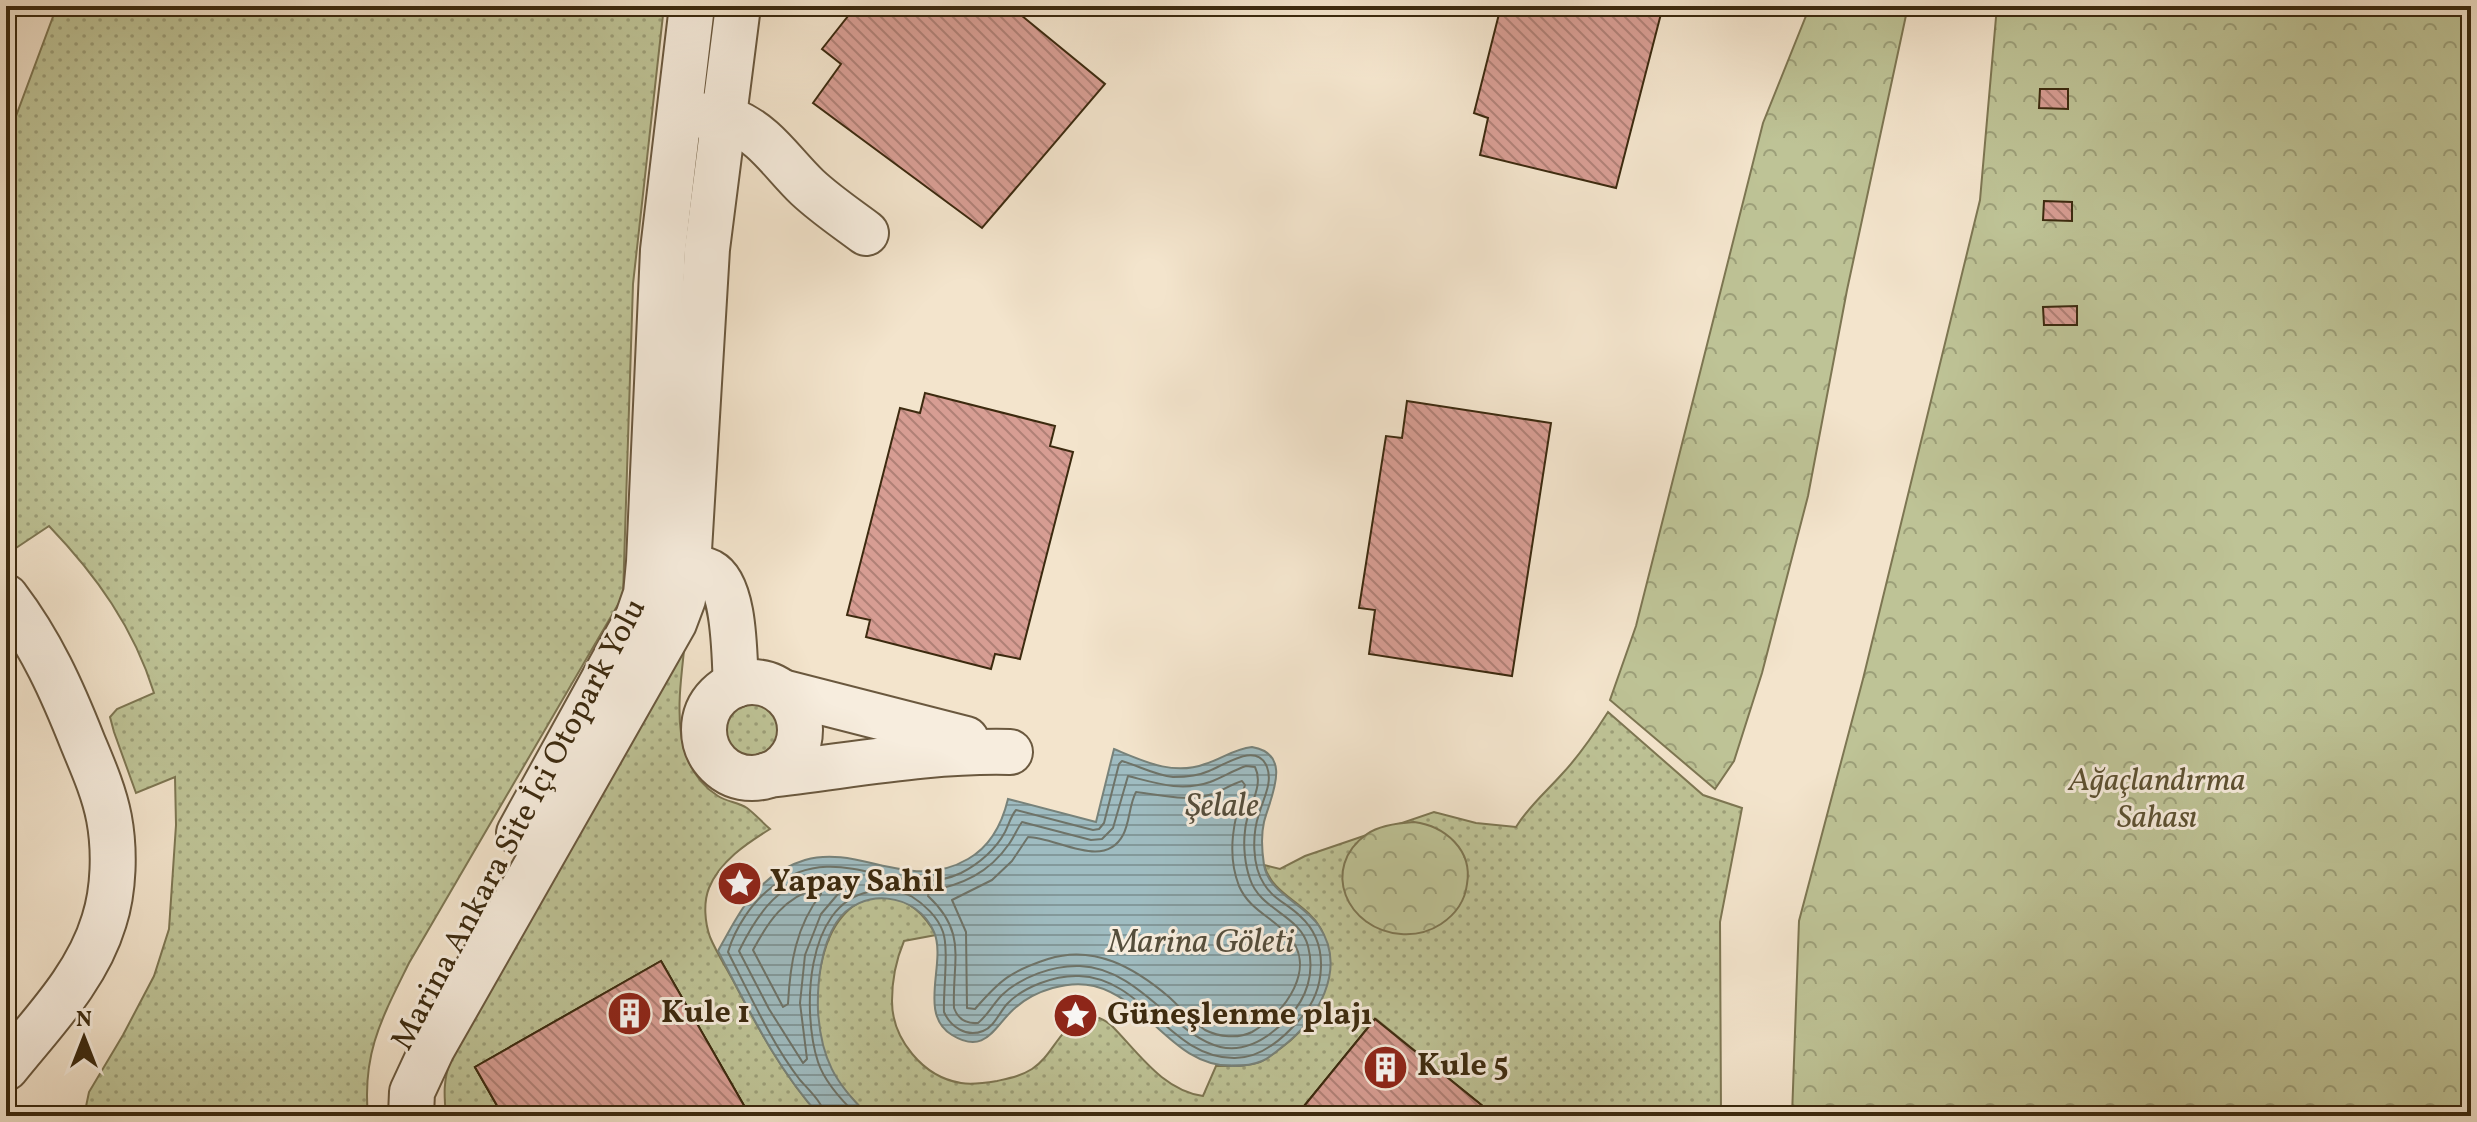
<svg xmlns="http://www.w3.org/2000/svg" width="2477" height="1122" font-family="Vollkorn,serif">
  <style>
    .grass { fill: url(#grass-dots); stroke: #7d7652; stroke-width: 2 }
    .forest { fill: url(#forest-crowns); stroke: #7d7652; stroke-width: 2 }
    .water { fill: url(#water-rules); stroke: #77827a; stroke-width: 2 }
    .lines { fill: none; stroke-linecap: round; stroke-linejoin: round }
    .shore { stroke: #6e7368; stroke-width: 2 }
    .building { fill: url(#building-back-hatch); stroke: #3c2a0f; stroke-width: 2 }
    .minor-casing { stroke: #6a583e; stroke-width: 48 }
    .minor { stroke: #f7edde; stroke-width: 44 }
    .labels { text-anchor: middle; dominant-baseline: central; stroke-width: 6; stroke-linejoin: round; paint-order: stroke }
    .park-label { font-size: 32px; font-style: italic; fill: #5c5031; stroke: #f7edde }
    .street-label { font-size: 32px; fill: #3c2a0f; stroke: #f7edde }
    .poi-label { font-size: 32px; font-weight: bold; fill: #3c2a0f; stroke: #f7edde; text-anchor: start }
    .water-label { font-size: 34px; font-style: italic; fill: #554e3c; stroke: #f7edde }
  </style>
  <defs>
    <pattern id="grass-dots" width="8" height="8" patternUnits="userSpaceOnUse" patternTransform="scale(2)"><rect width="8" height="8" fill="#bec396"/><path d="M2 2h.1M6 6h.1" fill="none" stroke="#9c9f79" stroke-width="1.8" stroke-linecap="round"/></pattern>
    <pattern id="forest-crowns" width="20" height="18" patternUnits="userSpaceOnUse" patternTransform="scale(2)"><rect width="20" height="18" fill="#bec396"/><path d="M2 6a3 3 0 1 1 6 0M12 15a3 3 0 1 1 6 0" fill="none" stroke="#9c9f79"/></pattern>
    <pattern id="water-rules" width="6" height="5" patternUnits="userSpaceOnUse" patternTransform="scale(2)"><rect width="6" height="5" fill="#9fbcc1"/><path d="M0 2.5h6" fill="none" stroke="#83999b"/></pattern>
    <pattern id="building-back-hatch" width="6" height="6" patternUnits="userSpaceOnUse" patternTransform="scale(2)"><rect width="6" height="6" fill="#d79d93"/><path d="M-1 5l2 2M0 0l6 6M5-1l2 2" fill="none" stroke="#b08076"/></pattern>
  </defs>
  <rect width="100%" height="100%" fill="#f3e4cc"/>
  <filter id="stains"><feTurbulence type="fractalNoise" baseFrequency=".0025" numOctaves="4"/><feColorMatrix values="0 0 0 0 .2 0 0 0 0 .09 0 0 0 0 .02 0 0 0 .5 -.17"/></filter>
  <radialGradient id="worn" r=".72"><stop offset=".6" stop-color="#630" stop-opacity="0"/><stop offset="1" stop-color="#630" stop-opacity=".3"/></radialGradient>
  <g class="grass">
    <path d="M57,6h607l-31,278 -10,312 -214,367c-27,55 -47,90 -41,153h-284l5,-24 34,-57 31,-59 15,-47 7,-104 -1,-48 -39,16 -22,-61 -4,-15 7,-8 37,-16c-20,-65 -58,-118 -105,-167l-39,26 -4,-1v-408z"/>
    <path d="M685,641c-5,52 -19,122 33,155 9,6 20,6 29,12 8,6 15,14 23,21 -24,15 -50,32 -61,59 -6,15 -4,35 1,49 7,17 18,33 26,49 24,46 49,91 84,130h-70l-89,-155 -186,106 28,49h-57c-2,-21 -3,-36 5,-57z"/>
    <circle cx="751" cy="731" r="27"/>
    <path d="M1608,712l95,83 39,13 -22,114 1,194h-226l-119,-97 -80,97h-427c-16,-16 -32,-32 -41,-52 -23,-48 -13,-177 63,-166 21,3 35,19 45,37l-32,6c-8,19 -12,39 -12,60 0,38 31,76 69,82 12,2 24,0 36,-2 13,-3 24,-5 35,-12 19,-12 26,-37 46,-49 11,-7 23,-3 33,5 27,27 51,65 92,71l13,-30c15,0 30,1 44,-4 7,-3 14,-9 21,-14 30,-22 53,-57 46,-95 -2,-8 -2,-17 -6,-24 -15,-27 -48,-33 -57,-64l16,4 25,-13 129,-44 42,11 40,4c13,-21 30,-35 46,-53 18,-19 32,-40 46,-62z"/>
  </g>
  <g class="forest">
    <path d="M1810,6h98l-61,284 -39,206 -46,177 -28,88 -19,28 -105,-89 26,-74 127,-503z"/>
    <path d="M1997,6h474v1110h-679l7,-195 64,-242 117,-479z"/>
    <path d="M1414,822c31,4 59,28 53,62 -2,17 -11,30 -26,40 -12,8 -25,11 -40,10 -54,-4 -82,-66 -34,-100 13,-9 31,-11 47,-12z"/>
  </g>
  <path class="water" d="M1252,747c42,7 18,51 12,75 -3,13 -2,30 0,43 5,29 40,38 55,61 29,43 -2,95 -37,121 -6,5 -13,11 -20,14 -9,4 -20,5 -30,5 -60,0 -83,-66 -138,-80 -25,-6 -59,4 -79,22 -21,18 -29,48 -63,27 -35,-21 -5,-73 -18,-103 -17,-40 -74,-46 -98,-9 -15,24 -19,60 -18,88 3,48 17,72 51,105h-49c-44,-48 -72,-108 -102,-165 22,-40 40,-77 87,-91 55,-16 105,33 163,-1 23,-13 34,-35 40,-60l88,23 18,-73c29,12 59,27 91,15 16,-5 29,-15 47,-17z"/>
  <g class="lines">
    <g class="shore">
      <path d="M1246,766l9,1c10,20 -9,42 -10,64 -2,15 0,34 5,48 10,31 50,36 58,67 7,27 -1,52 -20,72 -87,90 -123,-49 -208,-52 -27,-1 -59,11 -78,29 -9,9 -14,20 -24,28 -12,1 -20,-4 -24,-15 -2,-48 14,-75 -26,-112l1,-5c33,-6 60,-18 80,-47 5,-7 8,-15 13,-22l69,18 11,-1 11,-11 15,-52c28,7 53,16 82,6 13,-5 24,-12 36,-16z"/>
      <path d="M1242,781l3,4c-11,33 -19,68 -6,101 10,23 31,30 47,47 34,33 -1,81 -34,99 -14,7 -33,5 -47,-2 -13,-9 -24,-22 -36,-33 -34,-29 -75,-53 -121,-38 -37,12 -48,21 -73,50l-8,-1 -1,-76 -14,-32 40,-20 20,-19 16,-24c28,0 76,34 95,-2 7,-13 6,-30 13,-43 27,3 50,10 77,2 10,-4 19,-10 29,-13z"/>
      <path d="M827,875l25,4 3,4 -17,11 -17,20 -16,41 -5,48 7,56 -4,4 -34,-54 -30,-58c19,-39 42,-72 88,-76z"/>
      <path d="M818,888l3,2v4c-25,32 -31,70 -33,110l-5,3 -30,-57c15,-28 31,-53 65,-62z"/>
      <path d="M825,1116c-2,-13 -16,-26 -25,-36 -28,-36 -51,-87 -72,-128 7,-24 24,-50 44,-65 69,-52 125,16 189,-14 18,-9 35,-24 44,-41 4,-8 6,-16 11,-22l77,20 6,-1 5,-6 15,-59 3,-3c17,5 33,14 51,16 12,0 25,-1 36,-6 16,-6 48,-30 58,-4 6,16 -4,32 -8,47 -7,20 -7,52 5,70 9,15 24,20 36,32 30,27 26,74 0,103 -17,20 -39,39 -65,39 -65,1 -91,-80 -156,-82 -24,-1 -56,11 -72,28 -8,9 -13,23 -24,27 -17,7 -33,-5 -39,-19 -1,-21 5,-63 -1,-80 -5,-15 -19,-28 -32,-36 -14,-7 -27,-7 -42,-4 -64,12 -67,121 -51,170 7,21 24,39 40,54"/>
    </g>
  </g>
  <g class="building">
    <path d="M856,6h154l95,78 -123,144 -169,-125 28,-39 -19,-15z"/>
    <path d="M1501,6h162l-47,182 -136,-33 8,-37 -14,-5z"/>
    <path d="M2040,89h28v20l-29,-1z"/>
    <path d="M2044,201l28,1v19l-29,-1z"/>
    <path d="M2077,306v19h-33l-1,-18z"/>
    <path d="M925,393l130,33 -5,20 23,6 -53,207 -25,-5 -4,15 -125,-32 4,-17 -23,-5 53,-207 20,5z"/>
    <path d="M1407,401l144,22 -39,253 -143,-22 6,-44 -16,-2 27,-172 16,2z"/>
    <path d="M661,961l89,155h-247l-28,-49z"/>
    <path d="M661,961l89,155h-247l-28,-49z"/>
    <path d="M1375,1019l120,97h-199z"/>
    <path d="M1375,1019l120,97h-199z"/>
  </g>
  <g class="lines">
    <defs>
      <g id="minor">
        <path d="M695,115c13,1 26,2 37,6 32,12 51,43 75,66 18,17 39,31 59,46"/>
        <path d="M661,563c15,2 35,2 49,9 26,14 24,86 26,113"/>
        <path d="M6,597c35,46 56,93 77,146 10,24 21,49 26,75 6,32 5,72 -5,103 -17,57 -62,102 -98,147"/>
        <circle cx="752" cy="730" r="48"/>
        <path d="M782,692l184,47"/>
        <path d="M767,775c82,-9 161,-25 243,-23"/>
        <path d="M519,833l119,-216 8,-23 3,-32 14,-312 29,-244"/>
        <path d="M411,1116l1,-24 20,-43 242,-426 9,-24 5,-32 19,-318 31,-243"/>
      </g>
    </defs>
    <use href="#minor" class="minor-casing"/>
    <use href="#minor" class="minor"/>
  </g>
  <defs>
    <symbol id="sight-disc" viewBox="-11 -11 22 22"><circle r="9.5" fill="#8f2418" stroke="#f7edde"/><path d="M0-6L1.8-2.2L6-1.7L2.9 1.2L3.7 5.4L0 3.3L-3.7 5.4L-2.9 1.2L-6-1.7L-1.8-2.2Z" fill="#fff"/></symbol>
    <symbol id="building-disc" viewBox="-11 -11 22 22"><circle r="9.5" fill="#8f2418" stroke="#f7edde"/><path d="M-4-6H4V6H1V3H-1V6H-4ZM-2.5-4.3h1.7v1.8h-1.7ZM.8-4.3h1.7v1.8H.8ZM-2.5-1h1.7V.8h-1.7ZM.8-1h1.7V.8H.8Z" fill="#fff"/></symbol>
  </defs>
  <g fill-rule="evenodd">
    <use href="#sight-disc" x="714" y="858" width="51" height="51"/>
    <use href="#building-disc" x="604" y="988" width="51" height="51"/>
    <use href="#sight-disc" x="1050" y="990" width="51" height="51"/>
    <use href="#building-disc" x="1360" y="1042" width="51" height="51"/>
  </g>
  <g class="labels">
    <g class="park-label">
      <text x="2157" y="782">Ağaçlandırma<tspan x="2157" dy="37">Sahası</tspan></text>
    </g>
    <g class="street-label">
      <text transform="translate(520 825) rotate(-62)">Marina Ankara Site İçi Otopark Yolu</text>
    </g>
    <g class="poi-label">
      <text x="770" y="883">Yapay Sahil</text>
      <text x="661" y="1014">Kule 1</text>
      <text x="1107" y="1016">Güneşlenme plajı</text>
      <text x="1417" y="1067">Kule 5</text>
    </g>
    <g class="water-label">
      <text x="1222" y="807">Şelale</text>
      <text x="1201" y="943">Marina Göleti</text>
    </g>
  </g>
  <rect width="2477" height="1122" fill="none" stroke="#f3e4cc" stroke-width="32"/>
  <rect x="8" y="8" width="2461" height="1106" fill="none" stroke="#3c2a0f" stroke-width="4"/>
  <rect x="16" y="16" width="2445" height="1090" fill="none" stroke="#3c2a0f" stroke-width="2"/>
  <g transform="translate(84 1038)" stroke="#f7edde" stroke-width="6" paint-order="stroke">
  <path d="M0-6L14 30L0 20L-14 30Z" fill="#3c2a0f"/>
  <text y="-12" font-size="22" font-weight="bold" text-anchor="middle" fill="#3c2a0f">N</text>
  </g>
  <rect width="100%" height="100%" filter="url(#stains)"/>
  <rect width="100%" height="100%" fill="url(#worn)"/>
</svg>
